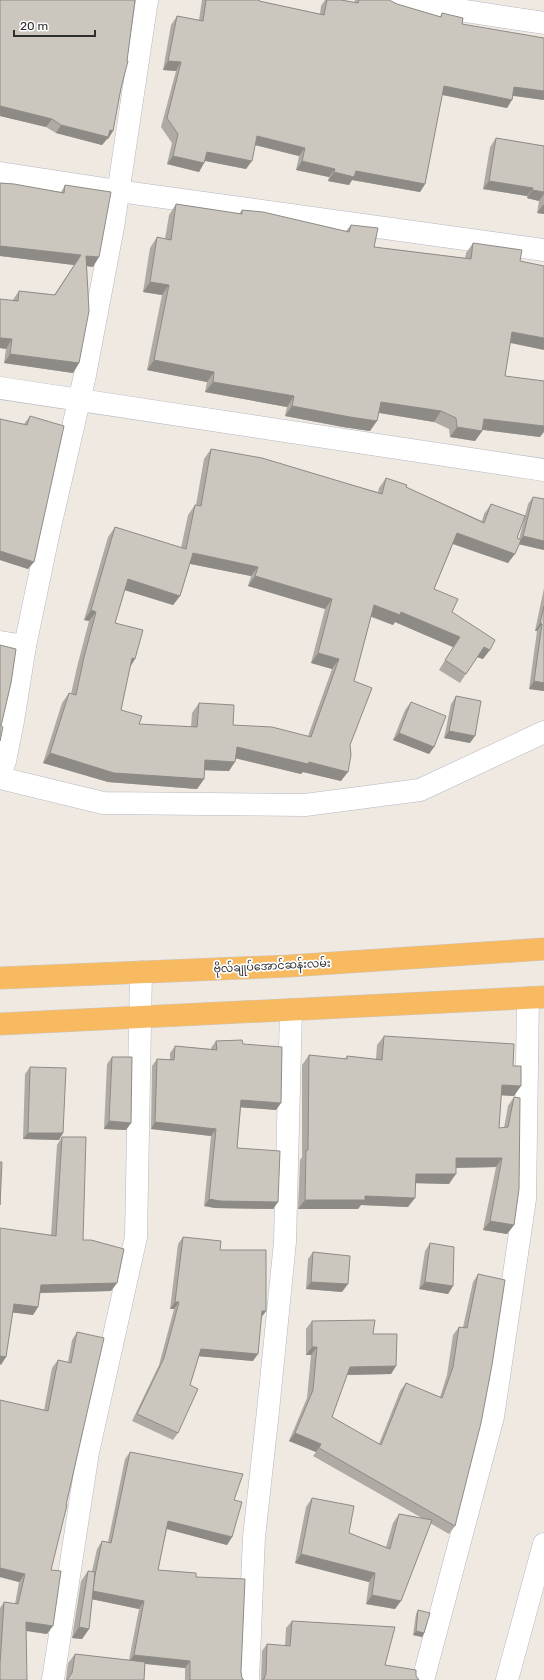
<svg xmlns="http://www.w3.org/2000/svg" width="544" height="1680" font-family="Rubik,'Noto Sans Myanmar',sans-serif">
  <style>
    .lines { fill: none; stroke-linecap: round; stroke-linejoin: round }
    .minor-casing { stroke: #b4b7c1; stroke-width: 23 }
    .trunk-casing { stroke: #c9c9c9; stroke-width: 23 }
    .minor { stroke: #fff; stroke-width: 22 }
    .trunk { stroke: #f8ba60; stroke-width: 22 }
    .wall { fill: #afaba4; fill-rule: evenodd }
    .shaded-wall { fill: #8e8b86 }
    .building { fill: #cbc7bf; stroke: #8e8b86; fill-rule: evenodd }
    .labels { text-anchor: middle; dominant-baseline: central; stroke-width: 3.5; stroke-linejoin: round; paint-order: stroke }
    .street-label { font-size: 11px; fill: #2e2e2e; stroke: #fff }
  </style>
  <rect width="100%" height="100%" fill="#efe9e1"/>
  <g class="lines">
    <defs>
      <g id="minor">
        <path d="M393,0l151,23"/>
        <path d="M0,173l118,18 426,59"/>
        <path d="M0,388l544,82"/>
        <path d="M0,642l25,4"/>
        <path d="M0,776l5,-15 8,-40 12,-75 24,-115 36,-156 28,-148 34,-227"/>
        <path d="M0,778l103,25 202,2 115,-15 124,-58"/>
        <path d="M53,1680l35,-228 48,-215 5,-265"/>
        <path d="M248,1680l6,-143 14,-126 17,-169 6,-232"/>
        <path d="M423,1680l70,-263 32,-218 3,-201"/>
        <path d="M507,1680l37,-136"/>
      </g>
      <g id="trunk">
        <path d="M0,978l289,-12 255,-17"/>
        <path d="M0,1024l544,-27"/>
      </g>
    </defs>
    <use href="#minor" class="minor-casing"/>
    <use href="#trunk" class="trunk-casing"/>
    <use href="#minor" class="minor"/>
    <use href="#trunk" class="trunk"/>
  </g>
  <g class="wall">
    <path d="M0,0l121,88 -8,43 -5,8h-1l-5,6 -46,-12 -10,-6 -46,-11z"/>
    <path d="M202,0h57v1l61,13 1,-8 4,-6h16l13,3 1,-3h35l1,1 6,3 43,13 2,-4 20,11 82,76 -31,-4 -6,12 -65,-13 -17,89 -5,8 -68,-12 -3,5 -21,-4 1,-4 -33,-7 3,-14 -44,-11 -9,24 -41,-8 -6,11 -32,-8 5,-21 -11,-16 15,-56 -13,-1 8,-45 6,-9 22,4z"/>
    <path d="M496,138l48,8v68l-7,-1 2,-12 -12,-3v-2l-44,-7 7,-42z"/>
    <path d="M0,183l61,9 4,-7 28,82 -6,-1 -8,97 -6,10 -69,-10 2,-14 -6,-1v-49l12,2 7,-10 35,4 20,-30 -74,-9z"/>
    <path d="M176,204l63,10 3,-4 104,21 5,-6 23,22 91,11 1,-5 7,-10 47,18 -10,82 -5,33 35,61 -57,-7 -8,11 -25,-4 -1,-8 -15,-7 -55,-9 -9,18 -27,-4 -58,-11 2,-9 -82,-15 2,-10 -60,-12 15,-75 -19,-3 7,-44 7,-11 8,2 4,-24z"/>
    <path d="M30,416l-2,153 -28,-9v-141l24,5z"/>
    <path d="M211,449l167,43 1,-4 7,-10 96,43 2,-7 7,-10 26,34 2,1 9,-35 5,-7 11,2v51l-25,-6 -11,19 -55,-19 -19,45 18,23 31,47 -6,-2 -17,26 -21,-13 14,-23 -58,-25 -2,3 -22,-8 -17,64 -4,64 -9,36 -38,-9 -2,2 -65,-16 -7,13 -25,-1v9l-7,10 -89,-7 -65,-19 19,-60 7,-10 2,1 6,-27 12,-46 -5,-1 24,-83 7,-10 66,21 7,-33 7,-10h1l8,-46zM190,564l61,12 -3,10 77,23 -14,54 21,6 -24,67 -75,-11 -34,-22 -7,10 -1,14 -52,-3 -18,-14 9,-44 -15,-43 10,-33 48,15 7,-9z"/>
    <path d="M544,588v103l-15,-2 8,-58h-2z"/>
    <path d="M456,696l14,47 -26,-5 7,-34z"/>
    <path d="M411,702l23,45 -5,7 -36,-14 12,-30z"/>
    <path d="M384,1036l129,30 1,30 -13,-1 -2,33h5l4,-22 6,-9v128l-7,9 -24,-4 13,-63 -40,1 -7,16 -34,-1 -7,24 -47,-2 -3,4h-60l2,-49 2,-3v-92l7,-10 36,4 2,-3 29,3 1,-14z"/>
    <path d="M216,1041l27,3 33,66 -35,-3 -4,41 41,54 -5,7 -58,-1 -11,-2 7,-70 -60,-7 1,-63 5,-7h13v-6l5,-7 36,3v-1z"/>
    <path d="M112,1057l19,66 -5,7 -22,-1 3,-65z"/>
    <path d="M30,1067l33,66 -4,7 -36,-1 2,-65z"/>
    <path d="M62,1137l21,103 34,43 -6,8 -71,2 -2,14 -5,8 -20,-3 -7,45 -6,7v-136l51,7 6,-90z"/>
    <path d="M183,1237l37,13 46,61 -4,5 -9,45 -54,-5 -9,29 -12,48 -5,7 -41,-19 27,-56 15,-56h-4l8,-65z"/>
    <path d="M430,1243l23,43 -5,8 -29,-5 6,-38z"/>
    <path d="M313,1252l29,40 -36,-3 2,-30z"/>
    <path d="M478,1274l-23,252 -6,8 -19,-11 -35,86 -29,-5 3,-22 -74,-19 11,-56 6,-9 37,35 37,14 7,-24 6,-9 23,4 -109,-62 3,-4 -27,-11 18,-43 4,-43h-5v-26l6,-8 61,13 23,32 -5,8 -44,1 -15,42 47,27 21,-53 6,-8 34,14 7,-22 6,-40 6,-8h4l10,-45z"/>
    <path d="M77,1332l-26,238 -4,64 -21,-3 -26,49v-72l4,-6 11,2 4,-22 -19,-5v-177l44,10 8,-42 6,-8 10,2 4,-22z"/>
    <path d="M130,1452l104,48 -2,37 -5,8 -60,-16 -9,41 38,7 45,95 1,6 2,2h-59v-12l-40,-4 -1,16h-78l2,-17 7,-9 54,6 10,-51 -47,-10 -3,30 -7,10 -10,-1 9,-57 7,-10h4l5,-22 5,-8 6,1 17,-83z"/>
    <path d="M418,1610l6,23 -2,4 -9,-2 3,-21z"/>
    <path d="M292,1621l93,44 31,11 3,4h-158l1,-29 5,-7 18,2 1,-18z"/>
  </g>
  <g class="shaded-wall">
    <path d="M168,61l13,1 -5,9 -13,-1z"/>
    <path d="M444,86l68,14 -5,8 -69,-14z"/>
    <path d="M514,87l30,4v9l-35,-5z"/>
    <path d="M0,106l52,13 -6,8 -46,-11z"/>
    <path d="M61,125l49,5 3,1 -5,8h-1l-5,6 -46,-12z"/>
    <path d="M257,136l48,12 -6,8 -48,-12z"/>
    <path d="M207,152l45,9 -6,8 -45,-9z"/>
    <path d="M173,156l31,7 -5,9 -32,-8z"/>
    <path d="M302,161l33,8 -6,8 -33,-7z"/>
    <path d="M356,171l69,13 -5,8 -68,-12 -3,5 -21,-4 6,-9z"/>
    <path d="M489,181l44,7 -6,8 -44,-7z"/>
    <path d="M532,190l12,2v2l-5,7 -12,-3z"/>
    <path d="M543,205h1v9l-7,-1z"/>
    <path d="M0,246l81,9 -7,10 -74,-9z"/>
    <path d="M86,256l13,1 -6,10 -13,-2z"/>
    <path d="M150,282l19,3 -7,10 -19,-3z"/>
    <path d="M512,332l32,6v12l-39,-8z"/>
    <path d="M0,338l12,1 -6,10 -6,-1z"/>
    <path d="M10,354l69,9 -6,10 -69,-10z"/>
    <path d="M154,360l60,12 -7,10 -60,-12z"/>
    <path d="M213,382l81,14 -7,11 -82,-15z"/>
    <path d="M381,402l60,9 -7,11 -60,-10z"/>
    <path d="M292,406l85,15 -7,10 -27,-4 -58,-11z"/>
    <path d="M484,419l60,7v6l-4,5 -63,-8z"/>
    <path d="M457,427l25,4 -7,10 -25,-4z"/>
    <path d="M457,533l58,21 -7,9 -58,-20z"/>
    <path d="M523,536l21,5v9l-26,-6z"/>
    <path d="M0,551l34,11 -6,7 -28,-9z"/>
    <path d="M193,553l65,14 -7,9 -65,-13z"/>
    <path d="M255,576l77,23 -7,10 -77,-23z"/>
    <path d="M128,579l52,17 -7,9 -52,-16z"/>
    <path d="M374,605l27,7 59,25 -7,10 -58,-25 -2,3 -25,-10z"/>
    <path d="M91,610l5,2 -7,9 -5,-1z"/>
    <path d="M540,623l2,1 -5,7h-2z"/>
    <path d="M484,647l6,3 -7,9 -6,-2z"/>
    <path d="M318,653l21,6 -7,10 -21,-6z"/>
    <path d="M132,658l3,1 -6,10z"/>
    <path d="M534,681l10,2v8l-15,-2z"/>
    <path d="M449,731l26,5 -5,7 -26,-5z"/>
    <path d="M399,733l35,14 -5,7 -36,-14z"/>
    <path d="M237,747l72,15 39,10 -7,9 -38,-9 -2,2 -71,-17z"/>
    <path d="M50,753l154,26 -7,10 -89,-7 -65,-19z"/>
    <path d="M205,760l30,2 -6,9 -31,-1z"/>
    <path d="M502,1085l19,1 -7,10 -18,-1z"/>
    <path d="M241,1100l40,3 -5,7 -40,-3z"/>
    <path d="M109,1121l22,2 -5,7 -22,-1z"/>
    <path d="M155,1122l61,7 -5,7 -60,-7z"/>
    <path d="M28,1133h35l-4,7 -36,-1z"/>
    <path d="M456,1158h46l-6,9 -46,1z"/>
    <path d="M416,1174h40l-7,10 -40,-1z"/>
    <path d="M365,1196l50,2 -7,9 -47,-2 -3,4h-60l7,-9z"/>
    <path d="M209,1199l69,3 -5,7 -58,-1 -11,-2z"/>
    <path d="M490,1221l24,4 -7,9 -24,-4z"/>
    <path d="M311,1282l37,2 -6,8 -36,-3z"/>
    <path d="M425,1282l28,4 -5,8 -29,-5z"/>
    <path d="M117,1283l-6,8 -75,2 5,-8z"/>
    <path d="M175,1302h4l-5,7h-4z"/>
    <path d="M14,1304l24,3 -5,8 -25,-3z"/>
    <path d="M262,1311h4l-5,7z"/>
    <path d="M312,1347h5l-6,8h-5z"/>
    <path d="M201,1349l57,5 -5,7 -57,-5z"/>
    <path d="M0,1356l6,1 -5,8 -1,-1z"/>
    <path d="M396,1366l-5,8 -47,1 6,-8z"/>
    <path d="M295,1433l26,11 -5,8 -27,-11z"/>
    <path d="M168,1521l64,16 -5,8 -64,-17z"/>
    <path d="M301,1554l74,19 -6,9 -74,-19z"/>
    <path d="M0,1568l25,6 -6,8 -19,-5z"/>
    <path d="M92,1591l52,10 -5,8 -53,-11z"/>
    <path d="M372,1595l29,6 -6,8 -29,-5z"/>
    <path d="M26,1622l27,4 -6,8 -26,-4z"/>
    <path d="M79,1627l10,2 -7,10 -10,-1z"/>
    <path d="M416,1631l8,2 -2,4 -9,-2z"/>
    <path d="M134,1655l56,6 -5,7 -56,-6z"/>
  </g>
  <g class="building">
    <path d="M0,0h135l-8,61h1l-7,27 -8,43 -3,-1 -2,7 -47,-12 -9,-6 -52,-13z"/>
    <path d="M206,0h53v1l65,14 3,-15h14l17,3 1,-3h31l1,1 6,3 44,13 1,-4 21,5 -1,6 82,14v53l-30,-4 -2,13 -68,-14 -19,98 -69,-13 -2,6 -20,-5 1,-3 -33,-8 3,-13 -48,-12 -5,25 -45,-9 -3,11 -31,-7 5,-22 -11,-16 14,-56 -13,-1 9,-45 26,5z"/>
    <path d="M496,138l48,8v46l-12,-2 1,-2 -44,-7z"/>
    <path d="M0,183l14,1 50,9 1,-8 46,7 -12,65 -13,-1 3,55 -10,52 -69,-9 2,-15 -12,-1v-39l18,2 1,-10 36,4 26,-40 -81,-9z"/>
    <path d="M176,204l66,10v-4l21,2 86,20 2,-7 27,3 -4,19 97,12 2,-16 49,7 -2,11 24,5v72l-32,-6 -7,44 39,5v45l-60,-7 -2,12 -25,-4 -1,-9 -15,-7 -60,-9 -4,19 -27,-4 -58,-11 2,-10 -81,-14 1,-10 -60,-12 15,-75 -19,-3 7,-45 14,3z"/>
    <path d="M30,416l34,10 -30,136 -34,-11v-132l27,6z"/>
    <path d="M211,449l51,9 120,36 4,-16 21,7 -1,2 78,36 7,-19 34,12 -8,22 4,2 -6,14 -58,-21 -23,56 24,10 -6,13 43,28 -5,10 -6,-3 -18,27 -21,-14 15,-23 -59,-25 -1,3 -26,-10 -20,76 18,7 -22,57 1,10 -3,17 -39,-10 -1,2 -71,-17 -2,15 -30,-2 -1,19 -90,-6 -64,-20 19,-60 7,2 8,-38 12,-45 -5,-2 24,-83 71,22 9,-44 6,1zM193,553l65,14 -3,9 77,23 -14,54 21,6 -28,78 -39,-10 -39,-2 1,-20 -35,-2 -2,24 -58,-3 3,-8 -21,-6 11,-52 3,1 8,-29 -28,-7 13,-44 52,17z"/>
    <path d="M533,497l11,2v42l-21,-5z"/>
    <path d="M544,606v77l-10,-2 8,-57 -2,-1z"/>
    <path d="M0,645l16,4 -5,34 -10,43 2,1 -3,14z"/>
    <path d="M456,696l25,5 -6,35 -26,-5z"/>
    <path d="M411,702l35,14 -12,31 -35,-14z"/>
    <path d="M384,1036l130,8 -1,22h8v20l-19,-1 -3,43 9,-1 6,-30 6,1 -1,91 -5,36 -24,-4 12,-63h-46v16h-40l-1,24 -50,-2v4h-60l1,-50h2l1,-95 38,4v-3l35,4z"/>
    <path d="M242,1040l1,4 39,3 -1,56 -40,-3 -4,48 43,3 -2,51 -58,-1 -11,-2 7,-70 -61,-7 2,-63 17,1 1,-14 42,4 -1,-9z"/>
    <path d="M112,1057h20l-1,66 -22,-2z"/>
    <path d="M30,1067l36,1 -3,65h-35z"/>
    <path d="M62,1137h24l-3,103h8l33,9 -7,34 -76,2 -3,22 -24,-3 -8,53 -6,-1v-128l56,8z"/>
    <path d="M0,1162h2l-2,43z"/>
    <path d="M183,1237l38,4 -1,9h46v61h-4l-4,43 -57,-5 -11,36 8,4 -20,44 -41,-19 27,-56 15,-56h-4z"/>
    <path d="M430,1243l24,4 -1,39 -28,-4z"/>
    <path d="M313,1252l37,4 -2,28 -37,-2z"/>
    <path d="M478,1274l27,6 -13,85 -11,58 -26,103 -136,-78 2,-4 -26,-11 18,-43 4,-43h-5v-26l63,-1 -2,14h24l-1,32 -46,1 -18,50 49,28 25,-62 36,15 11,-31 6,-40 8,1z"/>
    <path d="M77,1332l27,6 -38,167h1l-16,65 10,1 -8,55 -27,-4 1,58h-27v-16l4,-62 14,2 7,-30 -25,-6v-168l48,11 10,-51 13,3z"/>
    <path d="M130,1452l113,22 -9,26 8,2 -10,35 -64,-16 -10,49 38,3v4l49,2 -4,93 1,6 2,2h-54v-19l-56,-6 10,-54 -51,-10 2,-16 7,-34 9,2z"/>
    <path d="M312,1498l42,8 -5,27 41,16 9,-35 33,6 -31,81 -29,-6 3,-22 -74,-19z"/>
    <path d="M88,1571l7,1 -6,57 -10,-2z"/>
    <path d="M418,1610l12,3 -6,20 -8,-2z"/>
    <path d="M292,1621l103,6 -10,38 31,5v6l3,4h-156l1,-1 2,-6 1,-29 23,2z"/>
    <path d="M75,1654l70,8 -1,18h-77l5,-7z"/>
  </g>
  <g class="labels">
    <g class="street-label">
      <text transform="translate(272 966) rotate(-3)">ဗိုလ်ချုပ်အောင်ဆန်းလမ်း</text>
    </g>
  </g>
  <path d="M14 30v6h81v-6" fill="none" stroke="#2e2e2e" stroke-width="2"/>
  <text x="20" y="30" font-size="12" fill="#2e2e2e" stroke="#ffffff" stroke-width="3" paint-order="stroke">20 m</text>
</svg>
